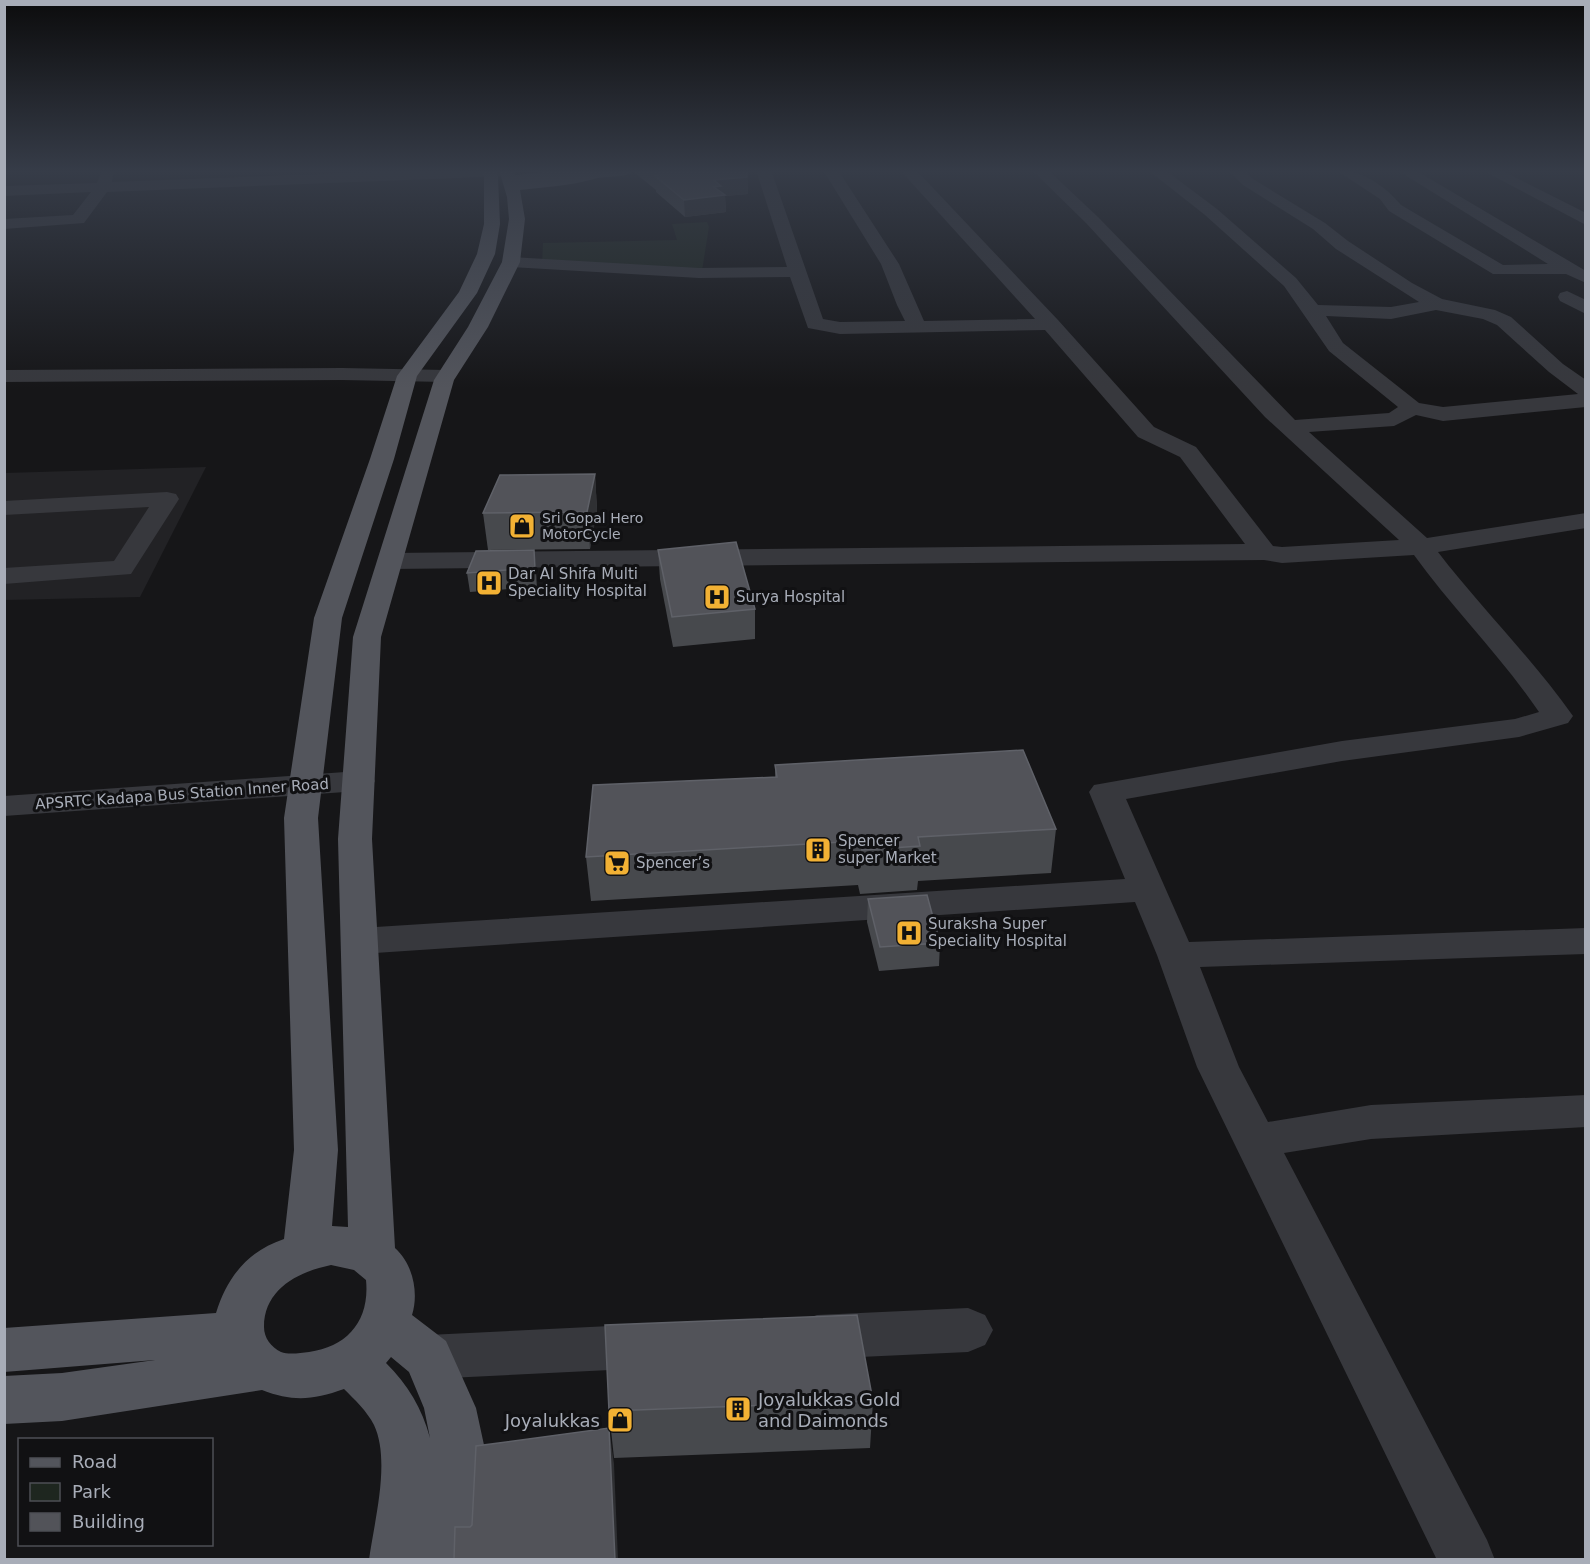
<svg xmlns="http://www.w3.org/2000/svg" width="1590" height="1564" font-family="'DejaVu Sans',sans-serif">
  <style>
    .built { fill: #222225 }
    .green { fill: #1e261f }
    .lines { fill: none; stroke-linecap: round; stroke-linejoin: round }
    .minor { fill: #37383d; fill-rule: evenodd }
    .major { fill: #53555c; fill-rule: evenodd }
    .wall { fill: #47494d }
    .shaded-wall { fill: #2f3033 }
    .building { fill: #525359; stroke: #5f6168; stroke-width: 1.5 }
    .labels { text-anchor: middle; dominant-baseline: central; stroke-width: 6; stroke-linejoin: round; paint-order: stroke }
    .far-poi-label { font-size: 14px; fill: #a8adb8; stroke: #111113; text-anchor: start }
    .poi-label { font-size: 15px; fill: #a8adb8; stroke: #111113; text-anchor: start }
    .street-label { font-size: 15px; fill: #a8adb8; stroke: #111113 }
    .near-poi-label { font-size: 18px; fill: #a8adb8; stroke: #111113; text-anchor: start }
  </style>
  <rect width="100%" height="100%" fill="#161618"/>
  <path class="built" d="M206,467l-66,130 -135,3 -1,-127z"/>
  <path class="green" d="M707,222l2,5 -7,44 -160,-7 1,-21 134,-3 -5,-16z"/>
  <g class="lines">
    <g class="minor">
      <path d="M102,170h12l-2,12 317,-12 85,2 -7,4 -400,16 -23,31 -80,6v-10l69,-4 18,-23 -87,4v-10l93,-3z"/>
      <path d="M756,170h15l52,149 17,3 65,-1 -8,-16 -16,-41 -58,-94h15l61,94 25,57 111,-2 -135,-149h16l142,150 96,107 42,20 77,99 9,1 117,-7 -134,-123 -179,-194 -54,-53h16l50,47 197,203 94,-7 9,-6 -69,-56 -45,-65 -79,-71 -57,-45h17l52,39 79,69 22,27 73,2 28,-5 -83,-53 -23,-20 -70,-44 -15,-15h16l9,9 72,44 23,18 64,42 30,16 53,11 16,7 52,47 23,16v27l-143,14 -27,-6 -22,11 -85,6 118,106 159,-25v15l-148,24c43,56 94,106 135,164l-5,7 -49,14 -177,24 -216,38 63,143 397,-14v26l-386,13 39,100 29,55 103,-17 215,-10v32l-215,12 -87,14 203,387 8,20h-58l-240,-493 -40,-112 -22,-53 -775,52 -13,-4 -6,-9 6,-9 13,-4 765,-49 -36,-87 5,-7 248,-44 173,-22 24,-7c-38,-56 -86,-103 -125,-157l-132,8 -18,-3 -873,9 -9,-2 -4,-6 4,-6 9,-2 854,-9 -65,-87 -42,-20 -93,-107 -205,4 -32,-6 -18,-51 -91,1 -188,-11 -6,-1 -3,-4 3,-4 6,-1 188,11 88,-1zM1436,310l47,9 14,6 52,47 29,22 -135,13 -24,-4 -76,-60 -17,-27 65,3z"/>
      <path d="M1336,170c26,0 48,15 65,35l102,60 45,-1 -151,-94h18l171,101v12l-20,-9h-73l-104,-63 -9,-12z"/>
      <path d="M1482,170h19l85,43v12z"/>
      <path d="M1567,291l19,9v14l-26,-13 -2,-4 2,-4z"/>
      <path d="M342,368l104,2 7,2 3,4 -3,4 -7,2 -104,-2 -338,2v-12z"/>
      <path d="M167,492l9,2 3,5 -48,75 -127,10v-16l110,-7 35,-54 -145,8v-14z"/>
      <path d="M359,771l12,3 4,7 -4,7 -12,3 -355,25v-20z"/>
      <path d="M968,1308l17,7 8,15 -8,15 -17,7 -151,7 -18,-7 -7,-15 7,-15 18,-7z"/>
      <path d="M651,1324l18,6 7,16 -7,16 -18,6 -223,11 -18,-6 -7,-16 7,-16 18,-6z"/>
    </g>
    <path class="major" d="M481,170h15l2,7 2,47 -5,30 -18,39 -60,83 -23,83 -52,159 -24,200 20,332 -6,76 16,1 -10,-388 15,-202 81,-257 34,-53 34,-65 7,-43 -2,-22 -8,-27h15l1,5 51,-5h69c-9,9 -28,5 -41,9 -24,7 -49,8 -74,11l5,29 -5,43 -32,65 -34,53 -73,257 -9,202 23,409c18,16 24,45 17,67l34,26 30,67 8,37 -6,115h-109c5,-38 22,-99 5,-135 -7,-14 -20,-26 -30,-36 -31,11 -51,13 -82,1l-200,31 -58,3v-48l58,-3 93,-13 -151,12v-44l212,-15c11,-36 32,-62 68,-74l10,-89 -10,-332 30,-200 56,-159 27,-83 62,-84 18,-38 7,-30v-47zM331,1265l23,5 12,10c4,40 -18,67 -57,72 -9,1 -20,3 -28,0 -10,-5 -17,-14 -17,-25 0,-38 34,-55 67,-62zM391,1357l18,15 15,36 6,30c-8,-30 -22,-53 -44,-75z"/>
  </g>
  <g class="wall">
    <path d="M635,170h112l1,24 -23,2 1,16 -41,5 -29,-25v-2l-21,-17z"/>
    <path d="M595,474l2,36 -7,39 -102,1 -5,-37z"/>
    <path d="M534,550l3,37 -67,5 -3,-19z"/>
    <path d="M658,550l97,59v30l-82,8 -13,-68z"/>
    <path d="M775,765l281,64 -5,44 -133,8 -1,9 -57,4 -2,-9 -267,16 -5,-44 189,-80z"/>
    <path d="M868,899l72,44 -1,23 -60,5 -12,-49z"/>
    <path d="M873,1401l-3,47 -256,10 -5,-47z"/>
  </g>
  <g class="shaded-wall">
    <path d="M747,177l1,17 -23,2 1,16 -41,5 -1,-17 30,-20z"/>
    <path d="M595,474l2,36 -7,39 -3,-37z"/>
    <path d="M534,550l2,20 1,17 -2,-19z"/>
    <path d="M609,1428l5,36 4,96h-3z"/>
  </g>
  <g class="building">
    <path d="M652,170h95v7l-33,3 7,6 -7,1 11,8 -41,5 -29,-24 3,-1z"/>
    <path d="M595,474l-8,38 -104,1 17,-38z"/>
    <path d="M736,542l19,67 -83,8 -14,-67z"/>
    <path d="M534,550l1,18 -68,5 9,-22z"/>
    <path d="M1023,750l33,79 -138,8 2,9 -58,4 -3,-9 -273,16 7,-72 184,-8 -2,-12z"/>
    <path d="M927,895l13,48 -60,4 -12,-48z"/>
    <path d="M857,1315l16,86 -264,10 -4,-86z"/>
    <path d="M609,1428l6,132h-161l1,-33h15l2,-2 4,-79z"/>
  </g>
  <linearGradient id="sky" x2="0" y2="1"><stop stop-color="#0c0c0d"/><stop offset="0.44" stop-color="#363c48"/><stop offset="1" stop-color="#363c48" stop-opacity="0"/></linearGradient>
  <rect width="1590" height="389" fill="url(#sky)"/>
  <defs>
    <symbol id="shop-square" viewBox="-11 -11 22 22"><rect x="-9" y="-9" width="18" height="18" rx="4" fill="#f2b134" stroke="#111113"/><path d="M-5-2.5h2.3a2.7 3.5 0 0 1 5.4 0H5L5.5 6h-11ZM-1.5-2.5h3a1.5 2.3 0 0 0-3 0Z" fill="#111"/></symbol>
    <symbol id="hospital-square" viewBox="-11 -11 22 22"><rect x="-9" y="-9" width="18" height="18" rx="4" fill="#f2b134" stroke="#111113"/><path d="M-5-5h3v3.5h4V-5h3V5h-3V1.5h-4V5h-3Z" fill="#111"/></symbol>
    <symbol id="building-square" viewBox="-11 -11 22 22"><rect x="-9" y="-9" width="18" height="18" rx="4" fill="#f2b134" stroke="#111113"/><path d="M-4-6H4V6H1V3H-1V6H-4ZM-2.5-4.3h1.7v1.8h-1.7ZM.8-4.3h1.7v1.8H.8ZM-2.5-1h1.7V.8h-1.7ZM.8-1h1.7V.8H.8Z" fill="#111"/></symbol>
    <symbol id="supermarket-square" viewBox="-11 -11 22 22"><rect x="-9" y="-9" width="18" height="18" rx="4" fill="#f2b134" stroke="#111113"/><path d="M-6-5.5h2.5l.6 2H6L4.5 2H-2.5L-4.4-4H-6ZM-1.5 3.2a1.3 1.3 0 1 0 .1 0ZM3 3.2a1.3 1.3 0 1 0 .1 0Z" fill="#111"/></symbol>
  </defs>
  <g fill-rule="evenodd">
    <use href="#shop-square" x="507" y="511" width="30" height="30"/>
    <use href="#hospital-square" x="474" y="568" width="30" height="30"/>
    <use href="#hospital-square" x="702" y="582" width="30" height="30"/>
    <use href="#building-square" x="803" y="835" width="30" height="30"/>
    <use href="#supermarket-square" x="602" y="848" width="30" height="30"/>
    <use href="#hospital-square" x="894" y="918" width="30" height="30"/>
    <use href="#building-square" x="723" y="1394" width="30" height="30"/>
    <use href="#shop-square" x="605" y="1405" width="30" height="30"/>
  </g>
  <g class="labels">
    <g class="far-poi-label">
      <text x="542" y="518">Sri Gopal Hero<tspan x="542" dy="16">MotorCycle</tspan></text>
    </g>
    <g class="poi-label">
      <text x="508" y="574">Dar Al Shifa Multi<tspan x="508" dy="17">Speciality Hospital</tspan></text>
      <text x="736" y="597">Surya Hospital</text>
      <text x="838" y="841">Spencer<tspan x="838" dy="17">super Market</tspan></text>
      <text x="636" y="863">Spencer’s</text>
      <text x="928" y="924">Suraksha Super<tspan x="928" dy="17">Speciality Hospital</tspan></text>
    </g>
    <g class="street-label">
      <text transform="translate(182 794) rotate(-4)">APSRTC Kadapa Bus Station Inner Road</text>
    </g>
    <g class="near-poi-label">
      <text x="758" y="1399">Joyalukkas Gold<tspan x="758" dy="21">and Daimonds</tspan></text>
      <text x="600" y="1420" text-anchor="end">Joyalukkas</text>
    </g>
  </g>
  <rect width="1590" height="1564" fill="none" stroke="#a8adb8" stroke-width="12"/>
  <rect x="18" y="1438" width="195" height="108" fill="#111113" stroke="#4d4f55" stroke-width="1.5"/>
  <rect x="30" y="1458" width="30" height="9" fill="#53555c" stroke="#4d4f55" stroke-width="1.5"/>
  <text x="72" y="1468" font-size="18" fill="#a8adb8">Road</text>
  <rect x="30" y="1483" width="30" height="18" fill="#1e261f" stroke="#4d4f55" stroke-width="1.5"/>
  <text x="72" y="1498" font-size="18" fill="#a8adb8">Park</text>
  <rect x="30" y="1513" width="30" height="18" fill="#525359" stroke="#4d4f55" stroke-width="1.5"/>
  <text x="72" y="1528" font-size="18" fill="#a8adb8">Building</text>
</svg>
